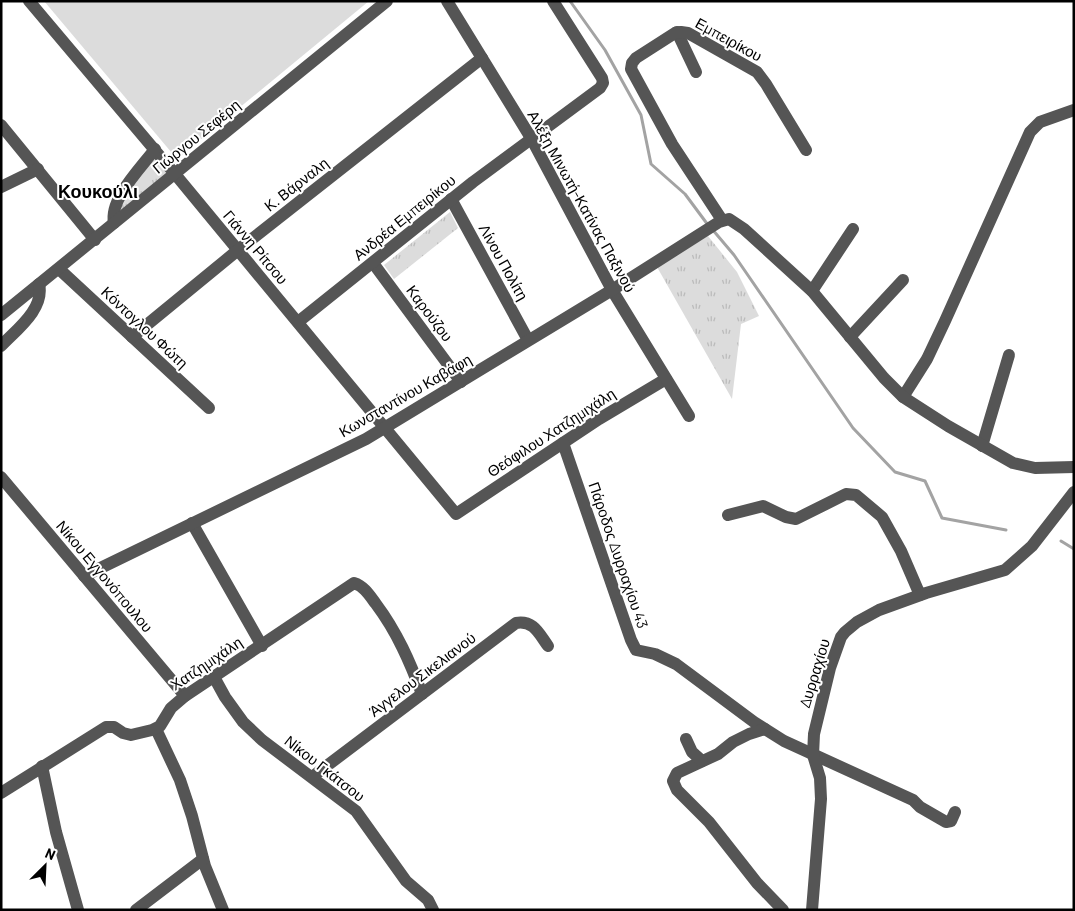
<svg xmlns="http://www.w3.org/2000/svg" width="1075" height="911" font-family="Barlow,sans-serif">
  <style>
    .grass { fill: url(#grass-tufts) }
    .pitch { fill: #dcdcdc }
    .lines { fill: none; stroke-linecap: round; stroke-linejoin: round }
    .stream { stroke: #a3a3a3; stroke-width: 3 }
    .minor { stroke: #555; stroke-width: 12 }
    .labels { text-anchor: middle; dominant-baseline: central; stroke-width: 4; stroke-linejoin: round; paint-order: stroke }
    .street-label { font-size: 15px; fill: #000; stroke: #fff }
    .quarter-label { font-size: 18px; font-weight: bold; fill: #000; stroke: #fff }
  </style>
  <defs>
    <pattern id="grass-tufts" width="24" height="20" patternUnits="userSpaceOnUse" patternTransform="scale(1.25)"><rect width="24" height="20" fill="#dcdcdc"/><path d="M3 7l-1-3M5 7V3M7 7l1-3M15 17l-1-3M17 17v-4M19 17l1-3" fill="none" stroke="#bbb"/></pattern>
  </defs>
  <rect width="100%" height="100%" fill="#fff"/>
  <g class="grass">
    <path d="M155,150l20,24 -62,44z"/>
    <path d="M450,212l8,16 -64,51 -10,-14z"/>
    <path d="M708,236l29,36 22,44 -18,8 -9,75 -75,-132z"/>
  </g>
  <path class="pitch" d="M44,1h325l-192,158z"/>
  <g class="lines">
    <g class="stream">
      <path d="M570,1l35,49 36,65 10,49 34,30 23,31"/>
      <path d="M712,229l22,26 119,173 42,44 30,9 17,37 64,12"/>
      <path d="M1061,541l13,8"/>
    </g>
    <g class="minor">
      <path d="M29,1l146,173 281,340 143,-95 67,-40"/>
      <path d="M447,1l84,137 81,152 77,126"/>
      <path d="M677,32l19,40"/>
      <path d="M1,125l94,115"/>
      <path d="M1,187l37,-18"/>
      <path d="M451,199l77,141"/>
      <path d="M722,220l-50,-76 -41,-75 1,-6 4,-5 39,-25 6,-1 7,1 69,39 9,12 40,66"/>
      <path d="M114,223c-5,-24 27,-55 41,-74"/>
      <path d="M373,263l88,119"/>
      <path d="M59,269l150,139"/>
      <path d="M812,291l41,-62"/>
      <path d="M1,315l386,-314"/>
      <path d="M298,322l175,-140 127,-94 3,-5 -1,-5 -49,-77"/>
      <path d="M132,337l106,-87 244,-192"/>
      <path d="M850,337l53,-57"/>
      <path d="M1,346c15,-16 44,-37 38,-62"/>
      <path d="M903,397l24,-38 18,-38 85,-189 10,-10 34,-12"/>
      <path d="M563,443l68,197 5,10 19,4 21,10 78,58 30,19 129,59 7,7 26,15 5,-1 4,-9"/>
      <path d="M982,446l27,-91"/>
      <path d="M1,477l184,219"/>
      <path d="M728,515l35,-9 23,11 10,2 50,-25 10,1 26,22 19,34 19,44"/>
      <path d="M192,523l70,123"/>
      <path d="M84,576l282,-137 246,-149 107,-68 10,-3 15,10 68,62 72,87 19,19 45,29 65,37 22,5 39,-1"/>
      <path d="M214,677l11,20 18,25 19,18 94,71 50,70 22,19 5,10"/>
      <path d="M156,729l24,51 12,36 13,50 18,44"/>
      <path d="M765,729l-16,5 -16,8 -15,12 -41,19 -4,8 4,9 32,32 48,61 26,27"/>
      <path d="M686,739l6,13 10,9"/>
      <path d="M42,766l14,66 22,78"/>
      <path d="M312,777l204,-154c18,-3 23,11 32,23"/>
      <path d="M1,793l105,-66h8l9,6 8,2 21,-5 8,-4 11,-18 14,-12 169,-113c10,3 16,13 22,21 21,28 34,58 46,90"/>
      <path d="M136,910l67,-51"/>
      <path d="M812,910l9,-111 -1,-21 -7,-23 1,-21 16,-66 11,-31 4,-5 12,-10 22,-12 47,-17 79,-23 27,-24 42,-54"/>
    </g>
  </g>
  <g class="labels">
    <g class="street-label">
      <text transform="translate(729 39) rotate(29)">Εμπειρίκου</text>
      <text transform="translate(196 136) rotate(-39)">Γιώργου Σεφέρη</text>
      <text transform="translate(296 184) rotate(-38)">Κ. Βάρναλη</text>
      <text transform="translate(582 201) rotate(61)">Αλέξη Μινωτή-Κατίνας Παξινού</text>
      <text transform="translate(404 217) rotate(-39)">Ανδρέα Εμπειρίκου</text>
      <text transform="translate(256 247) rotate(50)">Γιάννη Ρίτσου</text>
      <text transform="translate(504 262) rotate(61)">Λίνου Πολίτη</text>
      <text transform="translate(430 313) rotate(53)">Καρούζου</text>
      <text transform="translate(145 327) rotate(43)">Κόντογλου Φώτη</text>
      <text transform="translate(405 395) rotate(-30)">Κωνσταντίνου Καβάφη</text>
      <text transform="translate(551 432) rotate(-33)">Θεόφιλου Χατζημιχάλη</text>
      <text transform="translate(619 555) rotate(71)">Πάροδος Δυρραχίου 43</text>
      <text transform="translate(105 576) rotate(50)">Νίκου Εγγονόπουλου</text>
      <text transform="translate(206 663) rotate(-34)">Χατζημιχάλη</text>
      <text transform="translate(814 673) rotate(-73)">Δυρραχίου</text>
      <text transform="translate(422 674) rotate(-37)">Άγγελου Σικελιανού</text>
      <text transform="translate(325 768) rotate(38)">Νίκου Γκάτσου</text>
    </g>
    <g class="quarter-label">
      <text x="98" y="191">Κουκούλι</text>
    </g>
  </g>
  <rect width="1075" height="911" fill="none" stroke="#000000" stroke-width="5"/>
  <g transform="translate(45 866) rotate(24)" stroke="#ffffff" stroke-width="4" paint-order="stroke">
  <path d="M0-4L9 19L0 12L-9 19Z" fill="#000000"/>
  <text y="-8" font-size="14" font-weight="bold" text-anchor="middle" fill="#000000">N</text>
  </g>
</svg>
